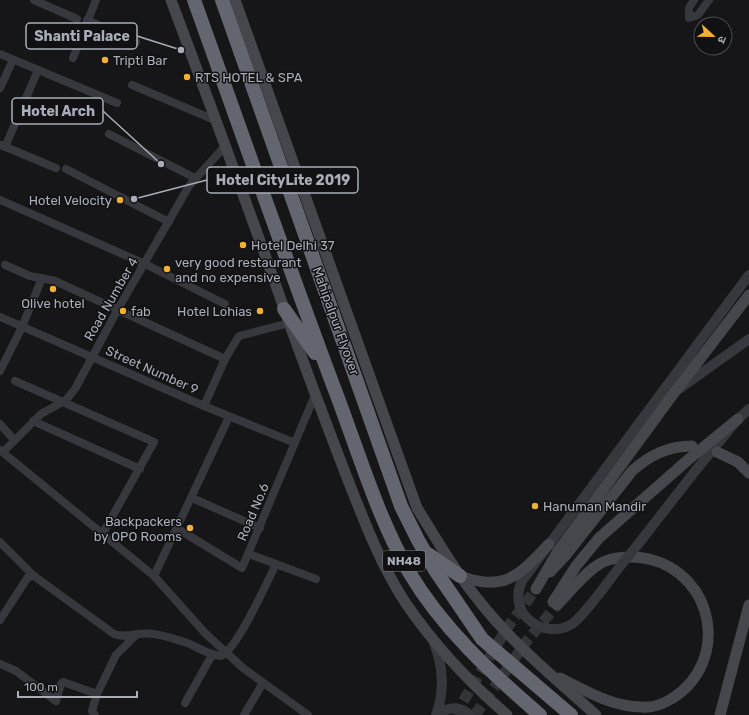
<svg xmlns="http://www.w3.org/2000/svg" width="749" height="715" font-family="Rubik,'Noto Sans Devanagari',sans-serif">
  <style>
    .lines { fill: none; stroke-linecap: round; stroke-linejoin: round }
    .secondary-tunnel { stroke: #333438; stroke-width: 11; stroke-dasharray: 11 5.5; stroke-linecap: butt }
    .minor { stroke: #37383d; stroke-width: 8 }
    .tertiary { stroke: #37383d; stroke-width: 10 }
    .secondary { stroke: #45474d; stroke-width: 11 }
    .motorway { stroke: #63666e; stroke-width: 14 }
    .tertiary-bridge { stroke: #37383d; stroke-width: 10 }
    .poi-dot { fill: #f2b134; stroke: #111113; stroke-width: 1.5 }
    .labels { text-anchor: middle; dominant-baseline: central; stroke-width: 3; stroke-linejoin: round; paint-order: stroke }
    .shield { fill: #111113; stroke: #7b7e86; stroke-width: 1 }
    .shield-label { font-size: 12px; font-weight: bold; fill: #a8adb8 }
    .poi-label { font-size: 13px; fill: #a8adb8; stroke: #111113; text-anchor: start }
    .street-label { font-size: 13px; fill: #a8adb8; stroke: #111113 }
    .leader { fill: none; stroke: #a8adb8; stroke-width: 1.5 }
    .callout-dot { fill: #a8adb8; stroke: #111113; stroke-width: 1.5 }
    .callout { fill: #111113; stroke: #a8adb8; stroke-width: 1.5 }
    .callout-label { font-size: 14px; text-anchor: middle; font-weight: bold; fill: #a8adb8 }
  </style>
  <rect width="100%" height="100%" fill="#161618"/>
  <g class="lines">
    <g class="secondary-tunnel">
      <path d="M455,715l52,-87 29,-39"/>
      <path d="M475,715l51,-73 31,-37"/>
    </g>
    <g class="minor">
      <path d="M34,0l43,19"/>
      <path d="M694,0l-5,8v10l9,-3 11,-15"/>
      <path d="M87,20l49,22"/>
      <path d="M0,54l117,49"/>
      <path d="M73,58l23,-58"/>
      <path d="M132,85l85,36"/>
      <path d="M0,88l13,-28"/>
      <path d="M109,134l86,44"/>
      <path d="M1,145l55,23"/>
      <path d="M5,147l33,-77"/>
      <path d="M66,169l103,53"/>
      <path d="M0,200l145,64 80,40"/>
      <path d="M5,265l25,11 25,5 170,78"/>
      <path d="M0,317l204,89 91,37"/>
      <path d="M0,371l22,-44 20,-49"/>
      <path d="M15,381l139,61 -52,93"/>
      <path d="M204,406l21,-47 14,-23 50,-13"/>
      <path d="M33,421l107,48"/>
      <path d="M0,424l14,16"/>
      <path d="M0,450l154,126 51,57 38,35 65,47"/>
      <path d="M3,452l38,-38 25,-14 9,-11 43,-80 71,-123 37,-41"/>
      <path d="M192,498l68,30"/>
      <path d="M178,529l64,39 73,-173"/>
      <path d="M0,542l34,34"/>
      <path d="M249,554l67,25"/>
      <path d="M154,576l75,-159"/>
      <path d="M0,620l28,-43 6,-1 80,58c13,5 26,-3 40,0 12,2 25,6 36,10 10,5 19,11 31,12 16,-6 46,-74 55,-92"/>
      <path d="M0,664l16,7 40,30 5,-17 2,-2 34,12 -5,17 3,4"/>
      <path d="M97,694l19,-39 21,-21"/>
      <path d="M185,703l27,-48"/>
      <path d="M244,715l19,-32"/>
    </g>
    <g class="tertiary">
      <path d="M679,389l70,-50"/>
      <path d="M632,552l64,-82 42,-51 11,-10"/>
      <path d="M621,565c-11,14 -36,50 -49,59 -17,10 -38,5 -49,-11 -6,-11 -6,-22 -1,-32l227,-306"/>
      <path d="M434,643c9,22 11,49 2,72"/>
      <path d="M439,715c9,-9 21,-9 31,0"/>
    </g>
    <g class="secondary">
      <path d="M171,0c37,98 73,196 108,294 21,61 44,121 67,181 17,43 34,89 59,127 29,43 63,79 102,113"/>
      <path d="M235,0l182,508c20,32 39,65 63,94 33,42 76,77 116,113"/>
      <path d="M717,452l21,10 11,11"/>
      <path d="M550,572l15,-16 67,-85c18,-16 36,-25 60,-25"/>
      <path d="M461,576c43,17 60,-2 88,-32"/>
      <path d="M536,589l22,-38 116,-158 75,-98"/>
      <path d="M553,602l23,-36 23,-28 90,-79 49,-40"/>
      <path d="M557,605c14,-14 27,-32 44,-42 13,-7 33,-7 48,-4 66,16 81,102 24,139 -8,5 -20,10 -31,9 -30,0 -56,-16 -82,-29"/>
      <path d="M720,715l29,-110"/>
    </g>
    <g class="motorway">
      <path d="M194,0c46,128 91,257 139,385 24,62 43,129 76,187 33,56 82,101 131,143"/>
      <path d="M222,0l179,506 17,34 17,30 47,69 89,76"/>
      <path d="M284,309l31,44"/>
      <path d="M428,554l32,22"/>
    </g>
    <path class="tertiary-bridge" d="M621,565l11,-13"/>
  </g>
  <g class="poi-dot">
    <circle cx="105" cy="60" r="4"/>
    <circle cx="187" cy="77" r="4"/>
    <circle cx="120" cy="200" r="4"/>
    <circle cx="243" cy="245" r="4"/>
    <circle cx="167" cy="269" r="4"/>
    <circle cx="53" cy="289" r="4"/>
    <circle cx="123" cy="311" r="4"/>
    <circle cx="260" cy="311" r="4"/>
    <circle cx="535" cy="506" r="4"/>
    <circle cx="190" cy="528" r="4"/>
  </g>
  <g class="labels">
    <rect class="shield" x="383" y="551" width="42" height="20" rx="3"/>
    <g class="shield-label">
      <text x="404" y="561">NH48</text>
    </g>
    <g class="poi-label">
      <text x="113" y="60">Tripti Bar</text>
      <text x="195" y="77">RTS HOTEL &amp; SPA</text>
      <text x="112" y="200" text-anchor="end">Hotel Velocity</text>
      <text x="251" y="245">Hotel Delhi 37</text>
      <text x="175" y="262">very good restaurant<tspan x="175" dy="15">and no expensive</tspan></text>
      <text x="53" y="303" text-anchor="middle">Olive hotel</text>
      <text x="131" y="311">fab</text>
      <text x="252" y="311" text-anchor="end">Hotel Lohias</text>
      <text x="543" y="506">Hanuman Mandir</text>
      <text x="182" y="521" text-anchor="end">Backpackers<tspan x="182" dy="15">by OPO Rooms</tspan></text>
    </g>
    <g class="street-label">
      <text transform="translate(111 299) rotate(-60)">Road Number 4</text>
      <text transform="translate(336 321) rotate(70)">Mahipalpur Flyover</text>
      <text transform="translate(152 370) rotate(24)">Street Number 9</text>
      <text transform="translate(253 512) rotate(-67)">Road No.6</text>
    </g>
  </g>
  <path class="leader" d="M181 50L137 36M161 164L103 111M134 199L207 180"/>
  <g class="callout-dot">
    <circle cx="181" cy="50" r="4"/>
    <circle cx="161" cy="164" r="4"/>
    <circle cx="134" cy="199" r="4"/>
  </g>
  <g class="callout">
    <rect x="26" y="23" width="111" height="26" rx="4"/>
    <rect x="12" y="98" width="91" height="26" rx="4"/>
    <rect x="207" y="167" width="151" height="26" rx="4"/>
  </g>
  <g class="callout-label">
    <text x="82" y="41">Shanti Palace</text>
    <text x="58" y="116">Hotel Arch</text>
    <text x="283" y="185">Hotel CityLite 2019</text>
  </g>
  <g transform="translate(713 36) rotate(112)"><circle r="19" fill="#111113" stroke="#4d4f55"/>
  <path d="M0-3L7 15L0 10L-7 15Z" fill="#f2b134"/>
  <text y="-6" font-size="11" font-weight="bold" text-anchor="middle" fill="#a8adb8">उ</text>
  </g>
  <path d="M18 691v6h119v-6" fill="none" stroke="#a8adb8" stroke-width="2"/>
  <text x="24" y="691" font-size="12" fill="#a8adb8" stroke="#111113" stroke-width="3" paint-order="stroke">100 m</text>
</svg>
